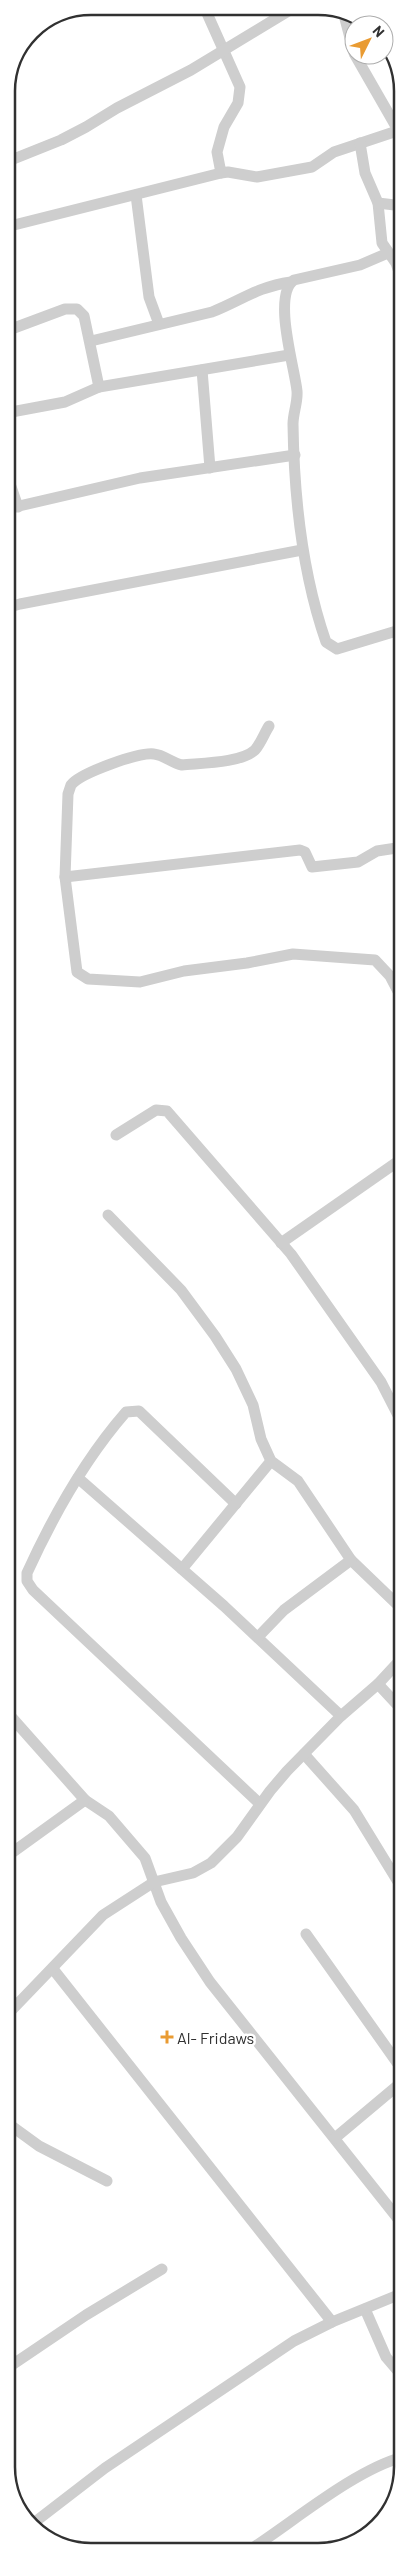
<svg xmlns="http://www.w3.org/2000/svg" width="409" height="2558" font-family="Barlow,sans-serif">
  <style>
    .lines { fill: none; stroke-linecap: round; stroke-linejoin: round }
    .minor { stroke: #cecece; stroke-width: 11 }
    .poi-dot { fill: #e99b32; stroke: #fff; stroke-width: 2 }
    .labels { text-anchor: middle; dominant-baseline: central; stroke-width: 5; stroke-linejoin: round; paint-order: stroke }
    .poi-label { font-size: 16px; fill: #313131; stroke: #fff; text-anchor: start }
    .rim { fill: none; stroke: #313131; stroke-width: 2.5 }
  </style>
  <rect width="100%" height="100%" fill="#fff"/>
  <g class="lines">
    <g class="minor">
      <path d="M206,11l34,76 -2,16 -14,24 -7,25 4,21 7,-1 29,5 55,-10 22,-15 69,-23"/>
      <path d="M343,11l11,42"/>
      <path d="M355,55l43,75"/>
      <path d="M360,143l5,30 13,30 4,40 14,20 3,9 4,32"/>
      <path d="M6,162l55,-22 25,-13 31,-19 74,-38 99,-60"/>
      <path d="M136,195l13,102 10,27"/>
      <path d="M378,203l25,3"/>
      <path d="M6,227l215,-54"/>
      <path d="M388,253l-28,12 -66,15c-22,15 1,89 3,111 1,11 -4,22 -4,33 1,73 9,149 33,218l11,7 66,-20"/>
      <path d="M6,331l59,-22h12l7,7 15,71"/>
      <path d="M91,341l121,-29c30,-12 45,-25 79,-30"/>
      <path d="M202,370l8,98"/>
      <path d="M6,413l59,-11 34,-15 190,-32"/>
      <path d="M6,472l12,35"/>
      <path d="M6,509l134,-31 155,-23"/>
      <path d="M6,608l14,-4 282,-54"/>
      <path d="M269,726c-5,8 -8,17 -14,24 -14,13 -54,13 -73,15 -10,-2 -18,-10 -28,-11 -15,-2 -74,19 -83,31l-3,9 -3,83 12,95 11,7 52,3 44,-11 63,-8 46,-9 82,6 15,16 13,25"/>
      <path d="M65,877l235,-27 5,2 7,15 46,-5 19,-11 26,-4"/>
      <path d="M116,1135l40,-25 11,1 124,143 90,128 22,43"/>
      <path d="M108,1215l73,75 34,46 21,33 17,36 8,34 10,22 27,20 53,79 52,50"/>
      <path d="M281,1243l119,-83"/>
      <path d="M78,1478l146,128 117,110"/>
      <path d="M236,1504l-97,-93 -13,1c-42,48 -73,104 -99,161v8l6,9 227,214"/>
      <path d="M182,1569l89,-108"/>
      <path d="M258,1637l26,-27 67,-50"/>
      <path d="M378,1684l25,27"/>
      <path d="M6,1711l79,89 24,16 36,42 16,44 20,36 29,44 193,243"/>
      <path d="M304,1754l50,56 49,80"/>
      <path d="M6,1857l79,-57"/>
      <path d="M306,1934l97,137"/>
      <path d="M53,1969l279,353"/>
      <path d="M6,2016l97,-101 51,-33 39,-9 18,-10 26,-26 33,-46 17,-20 54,-55 37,-32 25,-27"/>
      <path d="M6,2122l33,24 68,35"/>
      <path d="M335,2138l68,-57"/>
      <path d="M365,2309l21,48 17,20"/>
      <path d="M6,2369l80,-54 76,-46"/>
      <path d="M31,2525l74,-57 189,-127 38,-19 71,-29"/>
      <path d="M248,2551c44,-28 106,-81 155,-94"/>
    </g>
  </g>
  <path class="poi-dot" d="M164.5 2029.5h5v5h5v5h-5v5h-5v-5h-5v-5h5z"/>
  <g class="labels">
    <g class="poi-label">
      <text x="177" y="2037">Al- Fridaws</text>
    </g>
  </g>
  <path d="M0 0H409V2558H0ZM91 15H318A76 76 0 0 1 394 91V2467A76 76 0 0 1 318 2543H91A76 76 0 0 1 15 2467V91A76 76 0 0 1 91 15Z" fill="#fff" fill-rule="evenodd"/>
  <path class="rim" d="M91 15H318A76 76 0 0 1 394 91V2467A76 76 0 0 1 318 2543H91A76 76 0 0 1 15 2467V91A76 76 0 0 1 91 15Z"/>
  <g transform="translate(369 40) rotate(48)"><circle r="24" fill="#ffffff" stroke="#adadad"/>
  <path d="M0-4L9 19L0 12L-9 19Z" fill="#e99b32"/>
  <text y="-8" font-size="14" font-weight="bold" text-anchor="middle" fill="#313131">N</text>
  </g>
</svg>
